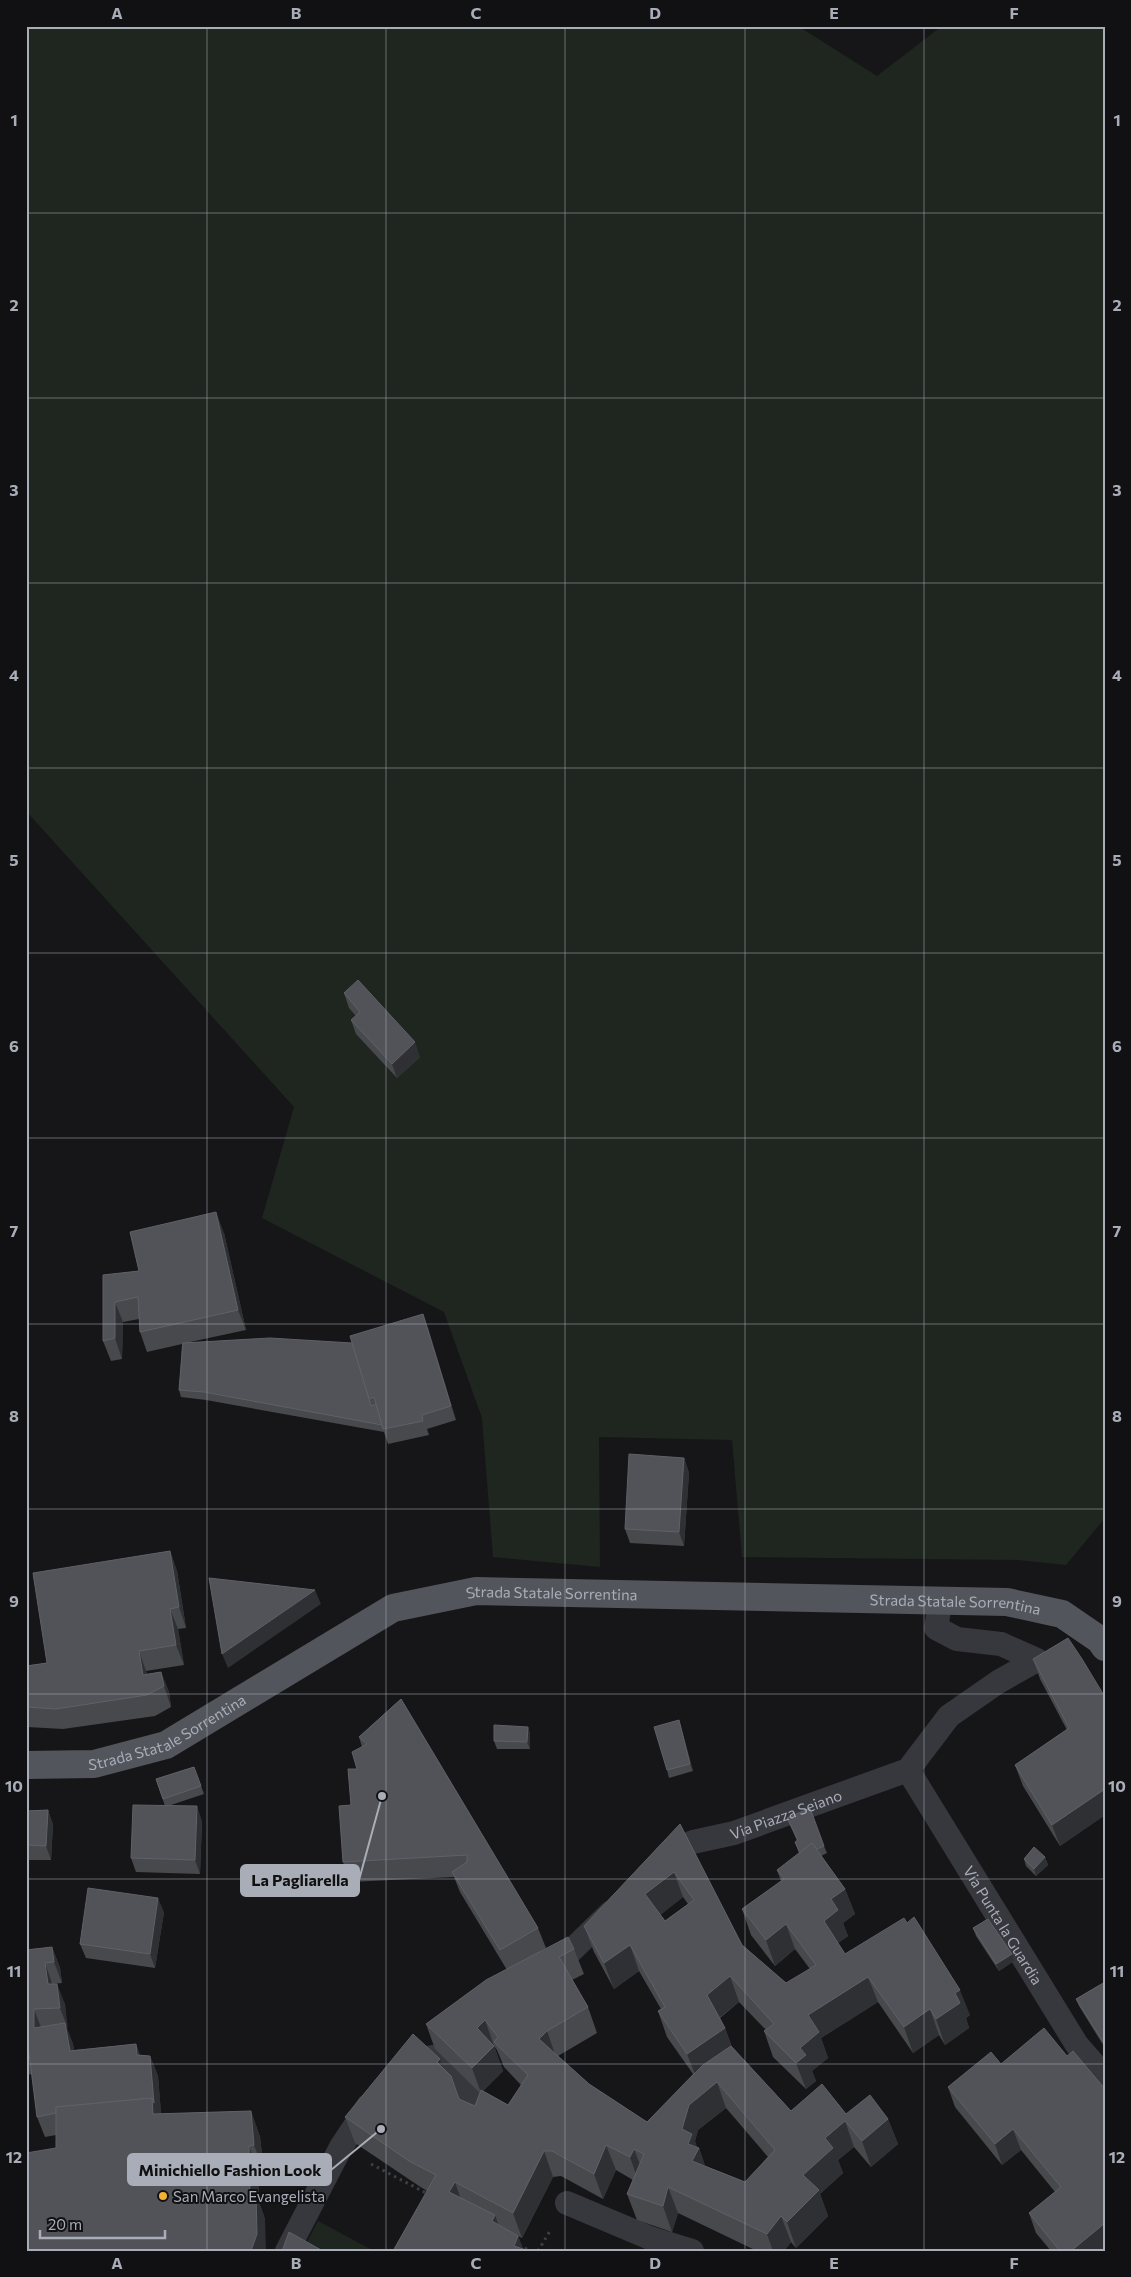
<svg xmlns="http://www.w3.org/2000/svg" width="1131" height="2277" font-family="Commissioner,sans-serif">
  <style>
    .green { fill: #1e261f }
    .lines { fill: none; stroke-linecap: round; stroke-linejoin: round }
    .path { stroke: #3d3f44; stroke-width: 3; stroke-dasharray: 2.5 4; stroke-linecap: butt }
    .lane { stroke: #37383d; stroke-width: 24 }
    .primary { stroke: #53555c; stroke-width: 28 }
    .wall { fill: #47494d; fill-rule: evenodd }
    .shaded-wall { fill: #2f3033 }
    .building { fill: #525359; stroke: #5f6168; fill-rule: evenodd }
    .grid { fill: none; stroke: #a8adb8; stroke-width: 1; stroke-opacity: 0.55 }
    .poi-dot { fill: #f2b134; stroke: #111113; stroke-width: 2 }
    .labels { text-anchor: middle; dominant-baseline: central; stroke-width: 4; stroke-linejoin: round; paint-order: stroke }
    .street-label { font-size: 15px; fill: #a8adb8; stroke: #111113 }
    .poi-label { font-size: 15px; fill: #a8adb8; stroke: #111113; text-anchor: start }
    .leader { fill: none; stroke: #a8adb8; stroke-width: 2 }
    .callout-dot { fill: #a8adb8; stroke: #111113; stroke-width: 2 }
    .callout { fill: #a8adb8; stroke: #a8adb8; stroke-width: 2 }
    .callout-label { font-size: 16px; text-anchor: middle; font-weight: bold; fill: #111 }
    .neatline { fill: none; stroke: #a8adb8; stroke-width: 2 }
    .grid-label { font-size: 16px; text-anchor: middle; font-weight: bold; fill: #a8adb8 }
  </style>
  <rect width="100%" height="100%" fill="#161618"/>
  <g class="green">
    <path d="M26,26h772l79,50 65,-50h163v1492l-39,47 -48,-5 -276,-3 -10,-117 -133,-3 1,130 -107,-10 -11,-139 -38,-106 -182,-94 32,-111 -268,-296z"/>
    <path d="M318,2221l56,30h-72z"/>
  </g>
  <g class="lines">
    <g class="path">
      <path d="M371,2164l57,30"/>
      <path d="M519,2245l11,6"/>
      <path d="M538,2251l12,-20"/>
    </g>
    <g class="lane">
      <path id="s1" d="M908,1770l169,275 28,32"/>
      <path id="s2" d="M664,1859l5,-5 24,-12 41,-9 174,-63 41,-54 49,-34 39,-22 -36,-16 -44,-5 -21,-11 5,-29"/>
      <path d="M547,1964l23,-12 40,-39"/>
      <path d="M432,2057l21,24 31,27"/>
      <path d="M567,2203l83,35 42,13"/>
      <path d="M287,2251l54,-104 27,-41"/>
    </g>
    <path class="primary" id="s3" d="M26,1765l68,-1 72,-19 227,-137 83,-17 531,11 55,12 38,26 5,7"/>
  </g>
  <g class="wall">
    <path d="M344,993l76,64 -23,21 -41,-44 -5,-14 5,-4 -7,-8z"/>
    <path d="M224,1233l22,97 -56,12 162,1 76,-15 28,92 -29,9 2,6 -41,9 -4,-12 -178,-32 -25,-3 -2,-7 3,-46 -35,8 -7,-20 -1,-13 -16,3 -1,37 -11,2 -8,-20v-66l36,-4z"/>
    <path d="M684,1458l5,15 -5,73 -54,-3 -5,-14z"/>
    <path d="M170,1551l7,20 9,57 -8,1 6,36 -38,6 1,3 14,-2 8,20 2,15 -16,9 -92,13 -36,-2 -1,-3v-58l21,-3z"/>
    <path d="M1033,1659l72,38v118l-45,31 -37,-60 -8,-21 52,-35 -27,-51z"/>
    <path d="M401,1699l137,229 8,20 -15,9 43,-8 10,25 -12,6 16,27 9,26 -39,23 31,28 58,38 46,-48 -26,-37 -9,-26 3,-2 -22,-38 -25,18 -20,-37 -10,-26 96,-102 62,121 44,38 24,-14 -15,-20 -20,17 -24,-31 -9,-26 39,-28 -4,-11 22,-17 -4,-11 2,-1 -10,-23 37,28 3,7 -6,3 24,33 10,25 -12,9 5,13 -10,7 7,11 125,61 -4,3 3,10 -24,17 -6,-10 -26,18 -35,-51 -57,36 7,20 -16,13 4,10 -10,8 -33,-32 -9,-26 2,-1 -27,-28 -19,16 5,10 7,19 59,64 55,3 42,5 10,25 -27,23 -17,-20 -16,13 5,13 -23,21 8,22 -32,32 -5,-6 -7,9h-27l-79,-38 -6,19 -35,-12 -10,-26 6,-14 -17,-10 -13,29 -42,-23 -8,1 -31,61 -4,-2 5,13 -130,2 34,-60 -8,-5 -64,-43 -10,-26 99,-48 16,31 15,6 5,-13 -45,-44 -9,-25 81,-54 -47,-78 -6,-15 -104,5 -7,-20 14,-93 5,-22 -3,-10zM683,1897l5,7 -23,17 -5,-6zM494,2046l3,4 7,17 17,18 -13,20 -25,-14 20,-20zM726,2108l42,49 -23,25 -40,-16 -6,-18h-2l-2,-7 3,-11z"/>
    <path d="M679,1720l14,51 -24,7 -2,-8z"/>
    <path d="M528,1727l2,7v15h-33l-3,-8z"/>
    <path d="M194,1767l10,27 -36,12 34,15 -2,53 -64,-2 -5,-14 34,-52 -9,-27z"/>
    <path d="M48,1810l5,15 -2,35h-25v-49z"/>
    <path d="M1045,1857l3,8 -12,11 -10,-10 -2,-7z"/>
    <path d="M164,1912l-9,56 -69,-10 -6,-14z"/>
    <path d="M973,1928l41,33 -15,10 -23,-35z"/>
    <path d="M52,1947l8,21 2,15 -10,1 13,20 2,25 6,15 1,6 62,-6 4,11 10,1 8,20 3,38 90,-3 9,26 4,34h-6l1,31 6,17 -209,-71v-13l-11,2 -8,-20 -5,-43 -6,1v-125z"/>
    <path d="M1105,1982v66l-26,-42 -3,-7z"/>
    <path d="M1067,2056l38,33v161l-2,1h-52l-15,-18 -7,-20 26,-21 -34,-42 -19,15 -47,-58 -7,-20 53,-23z"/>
  </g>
  <g class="shaded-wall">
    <path d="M415,1042l5,15 -23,21 -5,-14z"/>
    <path d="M216,1212l8,21 22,97 -8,-20z"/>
    <path d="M115,1302l8,20 -1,37 -7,-21z"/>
    <path d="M423,1314l5,14 28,92 -5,-14z"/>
    <path d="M684,1458l5,15 -5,73 -5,-14z"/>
    <path d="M170,1551l7,20 9,57 -7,-21z"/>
    <path d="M315,1590l6,14 -93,64 -6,-14z"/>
    <path d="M170,1609l8,20 6,36 -8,-20z"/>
    <path d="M139,1651l7,20 5,24 -8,-20z"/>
    <path d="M161,1672l8,20 2,15 -7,-21z"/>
    <path d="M679,1720l2,8 12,43 -3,-7z"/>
    <path d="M528,1727l2,7v15l-3,-7z"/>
    <path d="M1105,1789v26l-45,31 -8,-21z"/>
    <path d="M197,1806l5,15 -2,53 -5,-14z"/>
    <path d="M48,1810l5,15 -2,35 -5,-14z"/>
    <path d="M1045,1857l3,8 -12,11 -2,-7z"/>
    <path d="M674,1872l9,25 -29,23 -9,-26z"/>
    <path d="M845,1889l10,25 -12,9 5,13 -14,10 -10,-25 7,-22z"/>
    <path d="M158,1898l6,14 -9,56 -5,-14z"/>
    <path d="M786,1924l9,25 -20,17 -9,-26z"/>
    <path d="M630,1945l9,26 -25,18 -10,-26z"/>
    <path d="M52,1947l8,21 2,15 -8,-21z"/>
    <path d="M1012,1954l2,7 -15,10 -3,-7z"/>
    <path d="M45,1963l7,20 3,21 -7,-20z"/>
    <path d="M730,1976l9,26 -23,18 -9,-25z"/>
    <path d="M868,1977l10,25 -57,36 7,20 -16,13 4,10 -10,8 -10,-26 12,-48z"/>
    <path d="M57,1984l8,20 3,25 -8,-21z"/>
    <path d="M960,1990l10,25 -4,3 3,10 -24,17 -9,-26 19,-26z"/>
    <path d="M34,2009l8,21 -8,-2z"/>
    <path d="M930,2009l9,26 -26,18 -9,-26z"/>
    <path d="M485,2020l18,51 -22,22 -9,-25 5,-40z"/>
    <path d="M65,2023l8,21 4,27 -7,-20z"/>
    <path d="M725,2028l9,26 -37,25 -10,-25z"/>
    <path d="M547,2031l9,26 -17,-18z"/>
    <path d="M136,2044l7,20 -6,-9z"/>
    <path d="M150,2056l8,20 4,47 -9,-9z"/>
    <path d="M440,2059l9,25 -12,-22z"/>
    <path d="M717,2082l9,26 -28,22 -3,11 3,9 1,-2 9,26 -7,12 -19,-57 7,-24z"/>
    <path d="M251,2111l9,26 4,34 -10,-26z"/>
    <path d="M888,2119l10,25 -27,23 -9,-26z"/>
    <path d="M845,2121l9,26 -16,13 5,13 -23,21 8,22 -32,32 -9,-26 16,-47 22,-37z"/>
    <path d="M1013,2129l8,21 -19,15 -7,-21z"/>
    <path d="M606,2145l10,25 -13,29 -9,-25z"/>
    <path d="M249,2146l9,25 1,31 6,17 1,32h-15z"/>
    <path d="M634,2149l10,26 -5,8 -9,-26z"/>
    <path d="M544,2151l9,26 -31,61 -9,-25z"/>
    <path d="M455,2182l9,26 -15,-16z"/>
    <path d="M668,2187l10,26 -6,19 -9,-26z"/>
    <path d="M495,2215l9,26 -12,-20z"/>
    <path d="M781,2216l10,26 -7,9h-11l-6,-17z"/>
    <path d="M1105,2223v27l-2,1h-32z"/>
    <path d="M518,2236l6,15 -10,-5z"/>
  </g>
  <g class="building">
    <path d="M358,980l57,62 -23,22 -41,-44 9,-8 -16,-19z"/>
    <path d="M216,1212l22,98 -98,22 -2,-35 -23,5v36l-12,3v-66l36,-4 -9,-39z"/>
    <path d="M423,1314l28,92 -29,9 1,6 -40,8 -9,-32 -5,2 -19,-63z"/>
    <path d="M270,1338l82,5 17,56 2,7 5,-2 6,21 -178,-33 -25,-2 4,-47z"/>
    <path d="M629,1454l55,4 -5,74 -54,-3z"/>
    <path d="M170,1551l9,56 -9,2 6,36 -37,6 4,24 18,-3 3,14 -17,9 -91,14 -30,-2v-41l21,-3 -14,-90z"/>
    <path d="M209,1578l106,12 -93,64z"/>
    <path d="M1068,1638l14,21 23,38v92l-53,36 -37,-60 54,-37 -36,-69z"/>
    <path d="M401,1699l137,229 -38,22 -48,-78 15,-10v-7l-124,7 -4,-56 12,-1 -3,-36h9l-5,-17 15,-8 -8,-7z"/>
    <path d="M679,1720l11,44 -23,6 -13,-43z"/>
    <path d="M494,1725l34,2 -1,15 -33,-1z"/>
    <path d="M194,1767l7,19 -38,13 -7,-20z"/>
    <path d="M133,1805l64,1 -2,54 -64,-2z"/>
    <path d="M810,1808l14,38 -7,3 -5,-6 -12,10 -5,-11 3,-2 -11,-22z"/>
    <path d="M48,1810l-2,36 -20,-1v-34z"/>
    <path d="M680,1824l62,121 44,38 30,-18 -30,-41 -20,16 -24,-31 42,-30 -7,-9 35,-27 33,46 -14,10 7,11 -14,11 21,33 59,-36 3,5 7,-6 46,73 -5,3 5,10 -24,16 -6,-10 -26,18 -36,-50 -60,38 11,17 -19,16 6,7 -10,8 -32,-32 10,-7 -44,-48 -23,19 18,33 -38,26 -29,-43 7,-4 -35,-62 -26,18 -20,-37zM674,1872l20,28 -29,21 -20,-27z"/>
    <path d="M1034,1847l11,10 -11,12 -10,-10z"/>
    <path d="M88,1888l70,10 -8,56 -70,-10z"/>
    <path d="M988,1919l24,35 -16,10 -23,-36z"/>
    <path d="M568,1937l6,12 -15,8 29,50 -41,24 -8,8 50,45 58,38 56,-57 28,-19 60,65 31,-27 24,30 24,-19 18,24 -26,22 -17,-20 -20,17 8,10 -30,27 16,15 -32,32 -6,-6 -14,18 -99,-47 -5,19 -36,-12 17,-40 -10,-5 -4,8 -24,-12 -12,29 -42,-23h-8l-31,62 -58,-31 -6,10 46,23 -3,6 26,15 -4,10 15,5h-136l43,-76 -27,-14 -64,-44 68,-83 27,25 -3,3 14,14 8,23 16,7 6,-16 27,15 20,-30 -34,-33 4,-5 -13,-17 -8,8 17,18 -22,22 -46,-44 60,-44zM717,2082l58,68 -30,32 -53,-21 7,-13 -11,-4 4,-10 -10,-5 7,-24z"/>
    <path d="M52,1947l2,15 -9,1 3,21h9l3,24 -26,1v19l31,-5 5,28 66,-7 1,11 13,1 4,47 -2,-5 -96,9v6l-19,4 -8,-64h-3v-103z"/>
    <path d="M1105,1982v63l-29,-46z"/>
    <path d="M1044,2028l23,28 6,-5 32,38v134l-34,28h-11l-31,-38 32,-26 -48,-58 -18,15 -47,-57 43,-35 10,12z"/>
    <path d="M152,2098l1,16 98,-3 3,34 -5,1 1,48 6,-1 1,41 -6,17h-225v-98l30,-5v-41z"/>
    <path d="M289,2232l34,19h-41z"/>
  </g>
  <path class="grid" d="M207,26v2225M386,26v2225M565,26v2225M745,26v2225M924,26v2225M26,213h1079M26,398h1079M26,583h1079M26,768h1079M26,953h1079M26,1138h1079M26,1324h1079M26,1509h1079M26,1694h1079M26,1879h1079M26,2064h1079"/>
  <circle class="poi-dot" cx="163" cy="2196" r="5"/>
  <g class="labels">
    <g class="street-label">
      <text stroke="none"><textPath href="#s3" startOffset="568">Strada Statale Sorrentina</textPath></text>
      <text stroke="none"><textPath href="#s3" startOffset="972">Strada Statale Sorrentina</textPath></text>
      <text stroke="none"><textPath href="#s3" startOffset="148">Strada Statale Sorrentina</textPath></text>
      <text stroke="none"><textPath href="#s2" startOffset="131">Via Piazza Seiano</textPath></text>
      <text stroke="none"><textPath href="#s1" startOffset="182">Via Punta la Guardia</textPath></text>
    </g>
    <g class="poi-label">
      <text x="173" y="2196">San Marco Evangelista</text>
    </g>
  </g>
  <path class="leader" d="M382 1796L359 1880M381 2129L331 2170"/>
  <g class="callout-dot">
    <circle cx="382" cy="1796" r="5"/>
    <circle cx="381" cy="2129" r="5"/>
  </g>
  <g class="callout">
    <rect x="241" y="1865" width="118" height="31" rx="5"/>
    <rect x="128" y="2154" width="203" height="31" rx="5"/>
  </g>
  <g class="callout-label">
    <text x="300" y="1886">La Pagliarella</text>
    <text x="230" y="2176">Minichiello Fashion Look</text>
  </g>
  <rect width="1131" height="2277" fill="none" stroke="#111113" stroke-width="55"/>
  <path d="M40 2230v8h125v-8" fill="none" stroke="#a8adb8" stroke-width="2.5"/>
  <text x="48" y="2230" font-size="15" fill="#a8adb8" stroke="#111113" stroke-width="4" paint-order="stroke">20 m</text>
  <rect x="28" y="28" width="1076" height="2222" class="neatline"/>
  <g class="grid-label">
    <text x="117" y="19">A</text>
    <text x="296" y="19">B</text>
    <text x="476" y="19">C</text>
    <text x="655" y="19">D</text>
    <text x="834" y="19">E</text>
    <text x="1014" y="19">F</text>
    <text x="14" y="126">1</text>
    <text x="1117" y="126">1</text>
    <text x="14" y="311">2</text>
    <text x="1117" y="311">2</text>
    <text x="14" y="496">3</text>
    <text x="1117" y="496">3</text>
    <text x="14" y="681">4</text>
    <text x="1117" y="681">4</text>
    <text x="14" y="866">5</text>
    <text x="1117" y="866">5</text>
    <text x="14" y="1052">6</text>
    <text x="1117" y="1052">6</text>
    <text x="14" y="1237">7</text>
    <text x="1117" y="1237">7</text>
    <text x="14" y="1422">8</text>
    <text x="1117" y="1422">8</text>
    <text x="14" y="1607">9</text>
    <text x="1117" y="1607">9</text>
    <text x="14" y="1792">10</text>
    <text x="1117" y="1792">10</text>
    <text x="14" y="1977">11</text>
    <text x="1117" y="1977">11</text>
    <text x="14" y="2163">12</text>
    <text x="1117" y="2163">12</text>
    <text x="117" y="2269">A</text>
    <text x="296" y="2269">B</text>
    <text x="476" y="2269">C</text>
    <text x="655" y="2269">D</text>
    <text x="834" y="2269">E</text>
    <text x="1014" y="2269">F</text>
  </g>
</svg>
